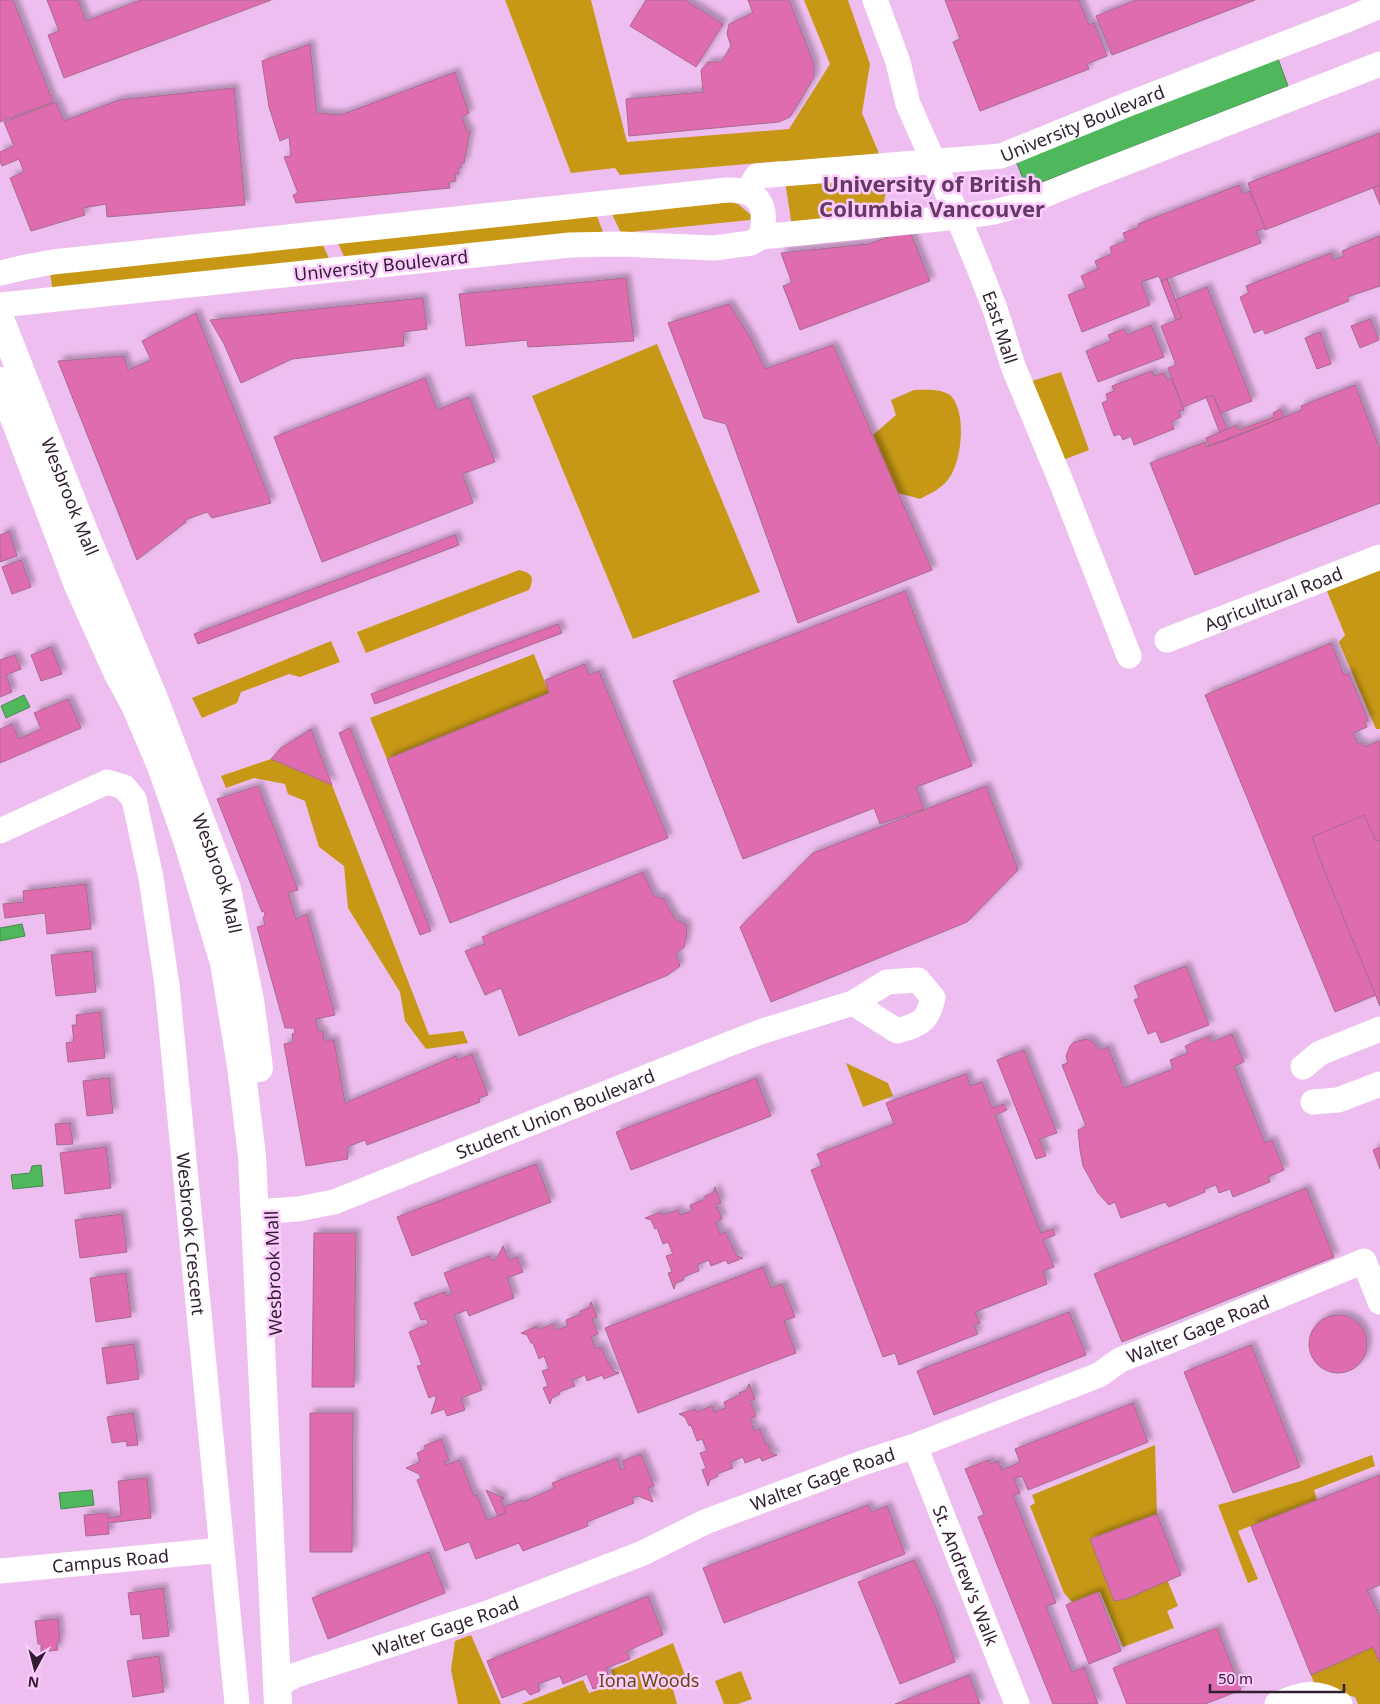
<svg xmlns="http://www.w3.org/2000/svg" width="1380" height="1704" font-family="'Noto Sans',sans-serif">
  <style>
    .green { fill: #c69816 }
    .water { fill: #4fb85d; stroke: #468a50 }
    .building { fill: #df6caf; stroke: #a76c8c; filter: url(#shadow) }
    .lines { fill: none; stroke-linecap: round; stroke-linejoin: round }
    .minor { stroke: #fff; stroke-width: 25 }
    .major { stroke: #fff; stroke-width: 28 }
    .labels { text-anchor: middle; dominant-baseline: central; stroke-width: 5; stroke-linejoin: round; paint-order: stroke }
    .street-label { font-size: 18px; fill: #311e31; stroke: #fdcbfd }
    .park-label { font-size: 18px; fill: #604a12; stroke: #fdcbfd }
    .district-label { font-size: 22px; font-weight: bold; fill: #643a65; stroke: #fdcbfd }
  </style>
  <defs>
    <filter id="shadow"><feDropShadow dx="4.5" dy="-4.5" stdDeviation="2.5" flood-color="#0004"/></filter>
  </defs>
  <rect width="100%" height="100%" fill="#efbef0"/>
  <g class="green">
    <path d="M505,0h86l36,142 162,-13 41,-65 -26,-64h44l22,64 -8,49 16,38 10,30 -6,30 -19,7 -71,9 -10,-66 -162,14 -5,-7 -44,5z"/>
    <path d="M731,202l7,2 13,11 -1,5 -129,13 -9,-19z"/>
    <path d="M597,216l7,19 -258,26 -8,-18z"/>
    <path d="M323,245l8,18 -278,30 -3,-21z"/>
    <path d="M657,344l103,248 -127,47 -101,-243z"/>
    <path d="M1061,372l28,78 -26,10 -31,-79z"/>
    <path d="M914,390c12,0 29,-2 38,7 15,18 10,69 -6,85 -7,8 -17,12 -26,17l-22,-6 -25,-58 23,-20 -5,-15z"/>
    <path d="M1380,562v167h-4l-37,-87 6,-7 -21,-51z"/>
    <path d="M519,570c13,3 16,7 10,20l-163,63 -9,-21z"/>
    <path d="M331,641l9,21 -40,15 -11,-3 -48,18 -4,11 -35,15 -10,-20z"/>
    <path d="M534,654l15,39 -162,66 -17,-41z"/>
    <path d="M271,759l61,26 97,250 34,-4 5,12 -42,6 -21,-28 -5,-29 -52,-84 -4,-42 -25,-19 -14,-46 -17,-7 -3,-10 -31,-6 -28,10 -5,-12z"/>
    <path d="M846,1063l42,20 5,13 -30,11z"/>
    <path d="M1155,1445l2,69 -67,25 24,62 50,-29 14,34 -11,5 7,17 -51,19 -23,-55 -28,10 -8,-9 -34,-87 5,-3 -3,-8z"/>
    <path d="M1372,1455l3,11 -61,24 3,10 -79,31 20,48 -10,4 -30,-78 83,-24z"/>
    <path d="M471,1635l30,69h-43l-7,-34 4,-29z"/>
    <path d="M673,1643l13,35 -14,8 5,18h-156l62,-24 6,13 27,-9 -5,-14z"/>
    <path d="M1373,1647l7,16v41h-22l-3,-7 -39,-9 -5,-13z"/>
    <path d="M741,1671l11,28 -14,5h-14l-9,-23z"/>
  </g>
  <g class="water">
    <path d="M1277,56l11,30 -261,102 -12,-29z"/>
    <path d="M24,695l6,12 -24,11 -5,-12z"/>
    <path d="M22,924l3,12 -25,5v-13z"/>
    <path d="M41,1165l2,21 -30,3 -2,-14 19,-2 2,-7z"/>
    <path d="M92,1490l2,15 -33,4 -2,-16z"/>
  </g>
  <g class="building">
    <path d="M0,0h13l40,102 -53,20z"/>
    <path d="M47,0h31l8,21 55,-21h130l-207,78 -16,-43 11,-4z"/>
    <path d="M646,0h39l38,24 -27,43 -66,-41z"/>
    <path d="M748,0h41l25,64v13l-24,40 -11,5 -150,14 -3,-37 77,-7 -2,-22 7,-8h13l10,-16 -4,-12 2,-10 24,-11z"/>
    <path d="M945,0h134l10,25 5,-2 13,33 -20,8 2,5 -109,42 -27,-69 7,-3z"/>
    <path d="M1136,0h119l-143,55 -16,-39z"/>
    <path d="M310,44l7,69 24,2 114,-43 14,41 -7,4 5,14h3l-6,32h-3v5h-3l1,6h-4l1,7 -7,1 1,6 -154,15 -3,-8 5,-2 -14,-36 7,-1 -2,-19 -9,4 -11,-34 -7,-46z"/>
    <path d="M234,88l11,117 -138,12 -1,-13 -23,4 2,7 -54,16 -21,-53 14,-6 -5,-13 -17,7 -2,-4v-10l14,-6 -10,-24 52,-20 8,19 55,-21z"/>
    <path d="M1380,133v52l-115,45 -17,-47z"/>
    <path d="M1239,185l4,9 7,-3 15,37 -9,3 5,12 -100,38 -2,-5 -18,6 9,23 -68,27 -14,-37 18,-7 -5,-12 17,-7 -3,-8 17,-7 -2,-7 16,-6 -3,-8 16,-6 -1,-3z"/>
    <path d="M1380,185v20l-7,-17z"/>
    <path d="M909,229l21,52 -130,49 -17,-44 9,-3 -11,-30 88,-9z"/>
    <path d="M1380,236v50l-33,11 2,4 -84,33 -2,-5 -9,4 -14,-36 9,-4 -3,-7 85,-33 2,7 11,-4 -2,-5z"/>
    <path d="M626,278l8,63 -106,6 -1,-7 -61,6 -7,-52z"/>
    <path d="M1167,279l15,39 -6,2 -15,-39z"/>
    <path d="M1167,279l15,39 -6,2 -15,-39z"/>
    <path d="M1207,287l45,114 -31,12 -8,-18 -30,12 -15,-39 8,-3 -15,-39 21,-8 -7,-18z"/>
    <path d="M423,298l4,31 -24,3 1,14 -112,13 -51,24 -17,-39 -14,-24z"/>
    <path d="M729,304l22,35 14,30 68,-24 99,225 -134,53 -72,-199 -22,-6 -36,-95z"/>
    <path d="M196,313l75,190 -59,15 -5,-6 -22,8 1,2 -49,38 -79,-199 66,-5 4,14 23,-10 -9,-19z"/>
    <path d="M1370,319l9,21 -19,8 -9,-22z"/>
    <path d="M1151,325l13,32 -66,25 -12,-31 25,-10 -3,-6 16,-6 3,6z"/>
    <path d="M1320,332l11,32 -14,5 -12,-31z"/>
    <path d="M1152,371l2,5 10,-3 3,7 4,-2 13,32 -5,1 2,6 -10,5 3,7 -40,16 -3,-9 -8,4 -3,-6 -6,2 -12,-33 6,-3 -2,-6 8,-3 -2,-5z"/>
    <path d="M425,378l12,32 32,-13 26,65 -33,12 11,29 -151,59 -48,-125z"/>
    <path d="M1355,385l25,64v54l-185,72 -45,-112 55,-21 2,5 20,-7 75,-30 -1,-4z"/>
    <path d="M1213,395l18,43 -8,3 -17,-44z"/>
    <path d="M1281,409l3,8 -75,29 -3,-8 31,-13 2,5 35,-13 -1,-4z"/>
    <path d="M9,531l8,25 -17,6v-27z"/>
    <path d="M455,535l4,10 -261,99 -4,-10z"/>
    <path d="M21,560l10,27 -19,7 -10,-27z"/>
    <path d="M905,591l67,175 -56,21 8,22 -44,15 -6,-16 -131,51 -70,-178z"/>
    <path d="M558,624l4,9 -187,71 -4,-10z"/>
    <path d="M1331,643l13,32 5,-1 19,46 -3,2 2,5 -14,6 5,11 4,-1 1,4 17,-6v265l-4,-11 -41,17 -130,-317z"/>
    <path d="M51,647l11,27 -21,7 -10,-26z"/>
    <path d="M15,655l6,14 -15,6 6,17 -12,5v-37z"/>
    <path d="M585,664l4,11 10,-4 69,167 -218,85 -63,-164 162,-66 -4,-13z"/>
    <path d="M68,699l13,29 -81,35v-34l12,-5 7,15 22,-10 -7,-16z"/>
    <path d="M350,728l81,203 -11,4 -81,-202z"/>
    <path d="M311,729l8,22 13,34 -61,-26 10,-11z"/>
    <path d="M258,786l40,104 -10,3 8,26 11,-5 28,101 -19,4 2,12h5l1,9h10l11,63 111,-47 1,4 15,-6 16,41 -9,3 1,4 -113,43 -2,-5 -18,7 1,12 -42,7 -22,-122 9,-2 -1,-8 3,-1 -1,-5h-9l-28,-101 8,-2 -2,-8 2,-1 -1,-5 -2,1 -45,-113z"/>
    <path d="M986,786l32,84 -51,52 -196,80 -31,-75 73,-74z"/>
    <path d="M1364,815l12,26 4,-1v166l-54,-131 -14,-38z"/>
    <path d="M643,872l11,24 10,3 11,20 11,6 1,8 -3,14 -8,7 4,12 -12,9 -149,61 -18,-48 -16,7 -20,-44 20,-7 -3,-7z"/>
    <path d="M86,884l5,45 -44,5 -2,-21 -40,5 -2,-14 21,-2 -1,-11z"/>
    <path d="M92,951l4,41 -40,4 -5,-41z"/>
    <path d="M1186,966l23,59 -48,18 -5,-12 -8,3 -14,-34 5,-2 -5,-12z"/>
    <path d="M100,1012l5,46 -37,4 -2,-19 8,-1 -2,-17h5l-1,-10z"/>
    <path d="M1232,1034l12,28 -10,4 31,77 7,-3 12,30 -16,7 2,5 -37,15 -3,-8 -11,4 -3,-8 -12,4 1,3 -36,15 -4,-5 -44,16 -6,-16 -6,3 -11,-12 -15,-27 -3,-16 -2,-20 8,-4 -24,-61 6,-2 -2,-7 4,-10 4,-4 13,-3 6,3 7,8 8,-3 16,41 49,-19 -3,-9 18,-7 -3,-7 24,-10 3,6z"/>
    <path d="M1024,1050l33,83 -18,6 7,17 -10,3 -39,-99z"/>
    <path d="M966,1074l4,12 12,-4 10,26 12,-4 3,6 -12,5 46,118 12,-4 2,6 -12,5 11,27 -11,4 4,13 -72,28 5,11 -6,2 4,9 -79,31 -4,-12 -12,4 -72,-187 11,-4 -5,-12 77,-30 -8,-21z"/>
    <path d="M109,1078l4,35 -26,3 -4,-35z"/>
    <path d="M756,1078l15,38 -140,54 -15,-38z"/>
    <path d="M70,1123l3,21 -16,1 -2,-21z"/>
    <path d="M106,1147l5,41 -46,6 -5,-41z"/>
    <path d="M1380,1147v22l-7,-19z"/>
    <path d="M536,1164l15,38 -139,54 -15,-39z"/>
    <path d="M715,1187l6,16 -5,1 6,15 -6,3 4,12 5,-2 12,24 6,2 -15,6 -2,-4 -15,6 -2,-6 -12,5 2,6 -16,6 1,3 -8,3 -2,6 -6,-16 4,-1 -6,-16 7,-2 -5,-12 -5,2 -6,-16 -2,1 -4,-9 -6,-2 16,-6 1,3 16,-5 2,5 12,-4 -2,-6 15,-6v-3l8,-3z"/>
    <path d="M1306,1188l28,69 -212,85 -28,-68z"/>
    <path d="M122,1214l5,38 -47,6 -5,-38z"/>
    <path d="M314,1233h42l-2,154h-42z"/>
    <path d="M503,1246l6,14 8,-3 6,15 -16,6 7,20 -45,18 -2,-6 -13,5 28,75 -21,8 4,12 -18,6 -3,-7 -13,5 5,-15 -1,-4 -6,3 -12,-32 5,-1 -13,-33 20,-8 -3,-5 -5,1 -7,-17 31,-11 1,4 6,-2 -8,-21 45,-17 2,5 6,-3z"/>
    <path d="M763,1267l8,21 11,-4 13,33 -11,4 12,32 -158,60 -33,-85z"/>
    <path d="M126,1273l5,44 -35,5 -6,-44z"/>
    <path d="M591,1302l6,15 -5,2 6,15 -7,3 5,12 5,-2 7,16 1,-1 4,9 6,2 -15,6 -2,-4 -15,6 -2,-6 -13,5 3,6 -16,6 1,2 -8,4 -2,6 -7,-16 5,-2 -6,-15 7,-2 -5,-13 -5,3 -6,-16h-2l-4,-8 -6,-2 16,-7 1,4 15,-6 3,6 12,-4 -2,-6 15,-6 -1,-3 9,-3z"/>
    <path d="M1069,1312l17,43 -152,60 -17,-44z"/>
    <circle cx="1338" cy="1344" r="29"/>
    <path d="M134,1344l5,35 -32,5 -5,-36z"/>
    <path d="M1251,1345l49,122 -67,26 -49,-121z"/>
    <path d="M749,1384l6,15 -5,2 6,15 -6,3 4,12 6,-2 6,16 2,-1 3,9 6,2 -15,6 -2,-4 -15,6 -2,-6 -13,5 3,6 -16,6 1,2 -8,4 -2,6 -6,-16 4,-2 -6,-15 7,-2 -5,-12 -5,2 -6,-16 -2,1 -4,-9 -6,-3 16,-5 1,3 16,-6 2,6 12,-4 -2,-6 16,-7 -1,-2 8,-3z"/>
    <path d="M1133,1403l15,39 -120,48 -6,-14 -8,3 6,14 -7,2 43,108 -10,3 1,3 25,63 12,-5 14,37h-45l-75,-187 6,-2 -19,-46 24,-9 2,4 7,-3 4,9 12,-5 6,-3 -5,-13z"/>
    <path d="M133,1413l5,32 -11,1 -1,-5 -14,2 -5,-26z"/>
    <path d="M310,1413h43l-1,139h-42z"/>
    <path d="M441,1439l8,21 -5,2 2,3 14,-5 14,36 3,-1 10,25 19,-7 -2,-6 18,-7 1,2 31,-14 -2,-5 65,-25 4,12 4,-2 -3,-7 19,-7 13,32 -6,2 5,14 -15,-6 -6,2 2,5 -47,19 1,4 -65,25 -4,-8 -43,16 -7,-17 -24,9 -28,-71 4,-2 -2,-4 -13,-6 14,-6 -3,-9 9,-4 -2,-3z"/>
    <path d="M1380,1475v110l-13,5 13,27v46l-7,-16 -62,28 -60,-149z"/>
    <path d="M147,1478l4,40 -43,5 1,11 -23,2 -2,-21 24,-2v5l13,-2 -3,-35z"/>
    <path d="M486,1490l18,8 -3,1 5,14 -8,3z"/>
    <path d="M868,1505l3,7 16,-6 18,48 -181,69 -21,-55z"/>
    <path d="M1157,1514l24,61 -55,24 -12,2 -24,-62z"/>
    <path d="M429,1552l16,41 -117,46 -16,-41z"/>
    <path d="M914,1560l23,50 18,52 -55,22 -42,-102z"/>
    <path d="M163,1588l6,48 -26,3 -3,-25 -9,1 -3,-22z"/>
    <path d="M1098,1592l23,59 -32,13 -23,-59z"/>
    <path d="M648,1596l15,39 -36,16 3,8 -24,9 5,15 -18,6 -6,-15 -24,10 -3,-8 -22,8 2,7 -10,4 -5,-6 -23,9 -15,-37z"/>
    <path d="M58,1619l2,22 -3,1 1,8 -17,2v-8h-3l-3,-23z"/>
    <path d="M1217,1628l24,62 -36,14h-78l-14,-36z"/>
    <path d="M159,1656l5,36 -31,5 -6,-36z"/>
    <path d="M969,1675l11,29h-85z"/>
  </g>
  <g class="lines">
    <g class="minor">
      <path id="s1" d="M875,0l23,62 10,42 50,113 21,51 16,41 18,57 49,118 67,172"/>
      <path id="s2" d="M748,191l9,-15 244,-20 125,-51 223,-86 31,-13"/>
      <path d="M761,237l197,-20 36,-5 26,-7 69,-28 291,-113"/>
      <path d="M0,273l26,-6 27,-5 674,-72c34,-1 41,17 34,47l-10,6 -37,5 -94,-4 -50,1 -570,60"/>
      <path id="s3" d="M1167,640l213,-83"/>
      <path id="s4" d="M0,831l107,-49 17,5 10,12 17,79 16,107 70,719"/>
      <path d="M1303,1067l17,-14 60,-24"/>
      <path d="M1313,1102l25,-2 42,-16"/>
      <path id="s5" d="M254,1212l44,-3 36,-7 395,-158 34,-13 90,-28 34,-21 31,-2 15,18c-6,25 -13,26 -36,33l-44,-28"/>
      <path id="s6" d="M915,1446l102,258"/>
      <path id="s7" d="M0,1571l222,-21"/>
      <path id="s8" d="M277,1685l19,-10 189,-61 158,-61 62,-31 160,-60 50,-16 184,-71 21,-15 52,-20 192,-79 16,41"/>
      <path d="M1277,1704c26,-10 38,-15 63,0"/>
    </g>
    <g class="major">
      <path id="s9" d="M0,319l87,220 66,157 74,193 23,111 9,68"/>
      <path d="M0,381l78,204 40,89 16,29 27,63 26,74 37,123 17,103 11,90 26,548"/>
    </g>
  </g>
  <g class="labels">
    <g class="street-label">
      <text stroke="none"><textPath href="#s2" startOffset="350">University Boulevard</textPath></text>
      <text transform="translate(381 265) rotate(-6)">University Boulevard</text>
      <text stroke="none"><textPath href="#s1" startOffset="351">East Mall</textPath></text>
      <text stroke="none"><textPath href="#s9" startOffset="191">Wesbrook Mall</textPath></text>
      <text stroke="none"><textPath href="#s3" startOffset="114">Agricultural Road</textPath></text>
      <text stroke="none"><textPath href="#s9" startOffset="596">Wesbrook Mall</textPath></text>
      <text stroke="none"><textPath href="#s5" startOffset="319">Student Union Boulevard</textPath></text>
      <text stroke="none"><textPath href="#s4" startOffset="590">Wesbrook Crescent</textPath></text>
      <text transform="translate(273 1273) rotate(-92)">Wesbrook Mall</text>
      <text stroke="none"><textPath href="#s8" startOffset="989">Walter Gage Road</textPath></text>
      <text stroke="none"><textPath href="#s8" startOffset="584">Walter Gage Road</textPath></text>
      <text stroke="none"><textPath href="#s7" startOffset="111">Campus Road</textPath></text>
      <text stroke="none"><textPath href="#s6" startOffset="139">St. Andrew's Walk</textPath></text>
      <text stroke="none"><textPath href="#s8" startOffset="179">Walter Gage Road</textPath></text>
    </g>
    <g class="park-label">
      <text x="649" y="1680">Iona Woods</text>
    </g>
    <g class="district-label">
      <text x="932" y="183">University of British<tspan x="932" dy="25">Columbia Vancouver</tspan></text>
    </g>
  </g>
  <g transform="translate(35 1669) rotate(187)" stroke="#fdcbfd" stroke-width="4" paint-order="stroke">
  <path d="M0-4L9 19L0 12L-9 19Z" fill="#311e31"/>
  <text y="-8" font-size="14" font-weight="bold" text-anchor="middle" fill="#311e31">N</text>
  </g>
  <path d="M1210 1684v8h134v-8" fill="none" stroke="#311e31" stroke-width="2.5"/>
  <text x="1218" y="1684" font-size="15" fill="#311e31" stroke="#fdcbfd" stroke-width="4" paint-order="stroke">50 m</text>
</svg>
